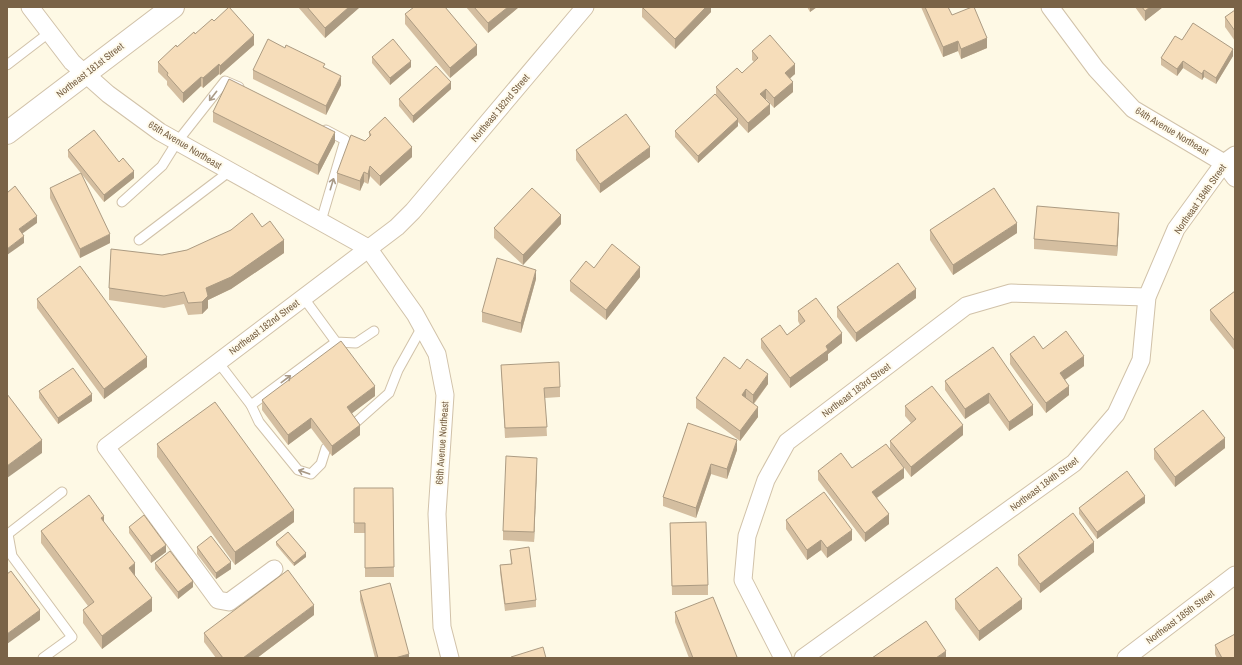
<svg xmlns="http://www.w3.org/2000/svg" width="1242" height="665" font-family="'Archivo Narrow',sans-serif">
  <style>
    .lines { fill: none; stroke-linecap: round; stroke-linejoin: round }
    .service-casing { stroke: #d1c2a9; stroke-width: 11 }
    .minor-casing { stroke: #d1c2a9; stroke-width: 19 }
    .tertiary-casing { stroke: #d1c2a9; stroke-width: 24 }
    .service { stroke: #fff; stroke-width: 9 }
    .minor { stroke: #fff; stroke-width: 17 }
    .tertiary { stroke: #fff; stroke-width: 22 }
    .wall { fill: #d4bea0 }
    .shaded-wall { fill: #ac9b82 }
    .building { fill: #f6ddba; stroke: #ac9b82 }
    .oneway { stroke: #a99a87 }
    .labels { text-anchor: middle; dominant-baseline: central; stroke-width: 4; stroke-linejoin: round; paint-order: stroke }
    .street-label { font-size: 10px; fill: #7a6347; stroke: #fffbed }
  </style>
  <rect width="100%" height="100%" fill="#fef9e5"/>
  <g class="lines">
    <defs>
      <g id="service">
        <path d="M7,65l43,-33"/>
        <path d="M122,202l40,-36 15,-24 48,-61 14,6"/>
        <path d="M321,221l24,-81 -19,-10"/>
        <path d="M139,240l91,-69"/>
        <path d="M303,297l33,45 20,1 18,-12"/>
        <path d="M218,362l33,43"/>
        <path d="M353,425l36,-32 9,-23 24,-43"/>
        <path d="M326,448l-5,16 -10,10 -13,-4 -39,-48 -8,-17 85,-63"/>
        <path d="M43,658l29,-21 -60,-81 -4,-22 54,-42"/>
      </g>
      <g id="minor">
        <path d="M30,7l42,55 36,32 52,38 208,116 47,66 22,40 8,41 -8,119 5,113 8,31"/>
        <path d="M1050,7l46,62 37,40 91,54 11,15"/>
        <path d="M274,569l-45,33 -11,-2 -112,-153 291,-220 16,-16 172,-204"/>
        <path d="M783,658l-40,-78 4,-44 19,-56 21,-38 179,-136 45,-13 136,4"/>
        <path d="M803,658l271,-195 42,-49 25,-54 6,-63 29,-68 48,-66 11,-8"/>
        <path d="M1126,658l109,-83"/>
      </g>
      <path id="tertiary" d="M7,133l166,-126"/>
    </defs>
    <use href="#service" class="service-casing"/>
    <use href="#minor" class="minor-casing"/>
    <use href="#tertiary" class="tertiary-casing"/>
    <use href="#service" class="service"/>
    <use href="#minor" class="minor"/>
    <use href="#tertiary" class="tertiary"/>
  </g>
  <g class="wall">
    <path d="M298,7h62l-35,31z"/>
    <path d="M466,7h53l-31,26z"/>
    <path d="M642,7h69v5l-36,37 -33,-32z"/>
    <path d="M807,7h10l-7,5z"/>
    <path d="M921,7h27l4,8 35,33 -26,11 -3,-8 -15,6z"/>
    <path d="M1135,7h28l-18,14z"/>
    <path d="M1235,10v31l-10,-14v-10z"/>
    <path d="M405,14l72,41 -27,23 -45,-54z"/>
    <path d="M214,21l40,24 -34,30 -1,-1 -16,14 -2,-2 -18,17 -16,-18v-4l-9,-9v-10l37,-28z"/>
    <path d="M1182,40l51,16 -17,28 -12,-7 -2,3 -19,-12 -6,8 -16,-11v-7z"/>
    <path d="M285,48l40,20 16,17 -15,30 -73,-36v-9z"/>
    <path d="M752,51l43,23 -6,4 4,14 -19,16 -8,-9 -1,1 5,14 -22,19 -10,-11v4l-40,37 -23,-26v-6l41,-37v-7l26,-14 12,-11 -2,-2z"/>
    <path d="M372,57l39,10 -21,18 -18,-22z"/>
    <path d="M451,89l-38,34 -14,-17v-7z"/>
    <path d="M213,112l122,30 -17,33 -105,-53z"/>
    <path d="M369,132l43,25 -32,29 -10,-10 -2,8 -4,-2 -4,9 -23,-9v-9l32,-35z"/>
    <path d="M68,150l51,12 15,16 -30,24 -36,-45z"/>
    <path d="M576,150l74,7 -50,36 -24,-33z"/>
    <path d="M50,188l60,55 -30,15 -30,-60z"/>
    <path d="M1119,223l-2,33 -83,-7v-10z"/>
    <path d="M561,224l-38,41 -29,-27v-10z"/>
    <path d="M262,227l22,26 -53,36 -23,11v8l-6,6 -14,1 -4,-11 -20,4 -55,-8v-12l53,-33 25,-5z"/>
    <path d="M930,230l87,3 -64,42 -23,-35z"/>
    <path d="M594,268l46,9 -34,43 -36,-29v-10z"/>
    <path d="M536,279l-15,54 -39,-11v-10z"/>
    <path d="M1235,291v60l-25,-31v-10z"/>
    <path d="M916,298l-60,44 -19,-25v-10z"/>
    <path d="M37,299l110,68 -43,32 -67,-91z"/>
    <path d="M798,311l44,32 -14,11v6l-38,28 -29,-40v-9l26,-4 13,-10 -2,-4z"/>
    <path d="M1043,349l41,17 -19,14 4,15 -23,18 -36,-49v-10z"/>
    <path d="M501,365l59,22v10l-15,1 2,38 -42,2z"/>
    <path d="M740,369l28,15 -14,20 4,13 -18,24 -44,-33v-10z"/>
    <path d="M945,381l88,24v10l-24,16 -20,-28 -24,16 -20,-29z"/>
    <path d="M39,391l53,10 -34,23 -19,-26z"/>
    <path d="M375,396l-23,17 8,22 -28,21 -21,-28 -23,17 -26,-35v-10z"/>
    <path d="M905,406l58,29 -52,42 -15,-20 8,21 -27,20 12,26 -24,18 -47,-62v-9l34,-3 38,-18v-9l21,-18 -6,-7z"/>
    <path d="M688,423l49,27 -10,29 -16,-5 -15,44 -33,-12v-9z"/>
    <path d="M157,444l137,78 -59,43 -78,-108z"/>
    <path d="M1225,448l-50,39 -21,-28v-10z"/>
    <path d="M537,467l-3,75 -31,-2v-9z"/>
    <path d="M354,488h39l1,89h-29v-44h-11z"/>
    <path d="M1145,503l-48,36 -18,-25v-6z"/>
    <path d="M786,520l66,20 -25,18 -6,-8 -14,10 -21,-31z"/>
    <path d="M104,523l31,53 17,35 -50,38 -19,-26v-13l5,-4 -47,-63v-12z"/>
    <path d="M670,523l38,62v10h-36z"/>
    <path d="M129,527l37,25 -15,11 -22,-30z"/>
    <path d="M276,542l30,15 -12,9 -18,-21z"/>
    <path d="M197,547l34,22 -15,10 -19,-25z"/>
    <path d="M510,550l26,50v7l-31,4 -5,-39v-7l11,-1z"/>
    <path d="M1094,552l-54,41 -22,-28v-10z"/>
    <path d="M155,563l38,24 -15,12 -23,-30z"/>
    <path d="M360,591l49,67h-34l-15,-58z"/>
    <path d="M955,599l67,10 -43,32 -24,-32z"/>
    <path d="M675,612l62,46h-48l-14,-36z"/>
    <path d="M314,615l-57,43h-41l-12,-16v-9z"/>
    <path d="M1215,645l20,13h-18l-2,-4z"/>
  </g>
  <g class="shaded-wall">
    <path d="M349,7h11l-35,31v-10z"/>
    <path d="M508,7h11l-31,26v-10z"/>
    <path d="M706,7h5v5l-36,37v-10z"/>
    <path d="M810,7h7l-7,5z"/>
    <path d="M1150,7h13l-18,14v-10z"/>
    <path d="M254,35v10l-34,30v-9z"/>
    <path d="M987,38v10l-26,11v-10z"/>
    <path d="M958,41v10l-15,6v-10z"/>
    <path d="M477,45v10l-27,23v-10z"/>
    <path d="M1233,49v7l-17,28v-6z"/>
    <path d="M411,61v6l-21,18v-7z"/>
    <path d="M1183,61v7l-6,8v-7z"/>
    <path d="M219,64v10l-16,14v-10z"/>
    <path d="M795,64v10l-10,9v-10z"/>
    <path d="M1204,70v7l-2,3v-6z"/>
    <path d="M341,76v9l-15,30v-9z"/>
    <path d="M201,77v9l-18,17v-10z"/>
    <path d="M451,82v7l-38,34v-7z"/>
    <path d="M793,82v10l-19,16v-10z"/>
    <path d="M766,89v10l-6,5v-10z"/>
    <path d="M770,104v10l-22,19v-10z"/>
    <path d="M738,119v7l-40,37v-7z"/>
    <path d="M335,132v10l-17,33v-10z"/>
    <path d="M412,147v10l-32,29v-10z"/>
    <path d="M650,147v10l-50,36v-9z"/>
    <path d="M370,166v10l-2,8v-10z"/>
    <path d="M134,171v7l-30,24v-7z"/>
    <path d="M364,172v10l-4,9v-10z"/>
    <path d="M1119,213v10l-2,33v-10z"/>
    <path d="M561,215v9l-38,41v-10z"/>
    <path d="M37,216v7l-18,13v-7z"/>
    <path d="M1017,223v10l-64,42v-10z"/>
    <path d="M110,234v9l-30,15v-9z"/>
    <path d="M24,236v7l-17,12v-6z"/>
    <path d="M284,240v13l-53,36 -23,11v8l-6,6v-12l4,-14z"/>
    <path d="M640,267v10l-34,43v-10z"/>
    <path d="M536,270v9l-15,54v-10z"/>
    <path d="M916,289v9l-60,44v-9z"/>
    <path d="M842,333v10l-14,11v6l-38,28v-10l36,-32z"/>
    <path d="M1084,356v10l-24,17v-10z"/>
    <path d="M147,357v10l-43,32v-10z"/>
    <path d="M768,374v10l-15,20v-9z"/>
    <path d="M375,386v10l-28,21v-10z"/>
    <path d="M1069,386v9l-23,18v-10z"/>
    <path d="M746,389v10l-4,-4z"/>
    <path d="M989,393v10l-24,16v-10z"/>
    <path d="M92,394v7l-34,23v-6z"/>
    <path d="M1033,405v10l-24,16v-9z"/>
    <path d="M758,407v10l-18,24v-10z"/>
    <path d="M311,418v10l-23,17v-10z"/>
    <path d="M360,425v10l-28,21v-10z"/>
    <path d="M963,425v10l-52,42v-10z"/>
    <path d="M1225,438v10l-50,39v-10z"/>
    <path d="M42,440v13l-35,25v-12z"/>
    <path d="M737,440v10l-10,29v-10z"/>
    <path d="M537,458v9l-3,75v-10z"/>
    <path d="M711,464v10l-15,44v-10z"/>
    <path d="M904,468v10l-32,23v-9z"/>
    <path d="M1145,496v7l-48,36v-7z"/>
    <path d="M294,510v12l-59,43v-13z"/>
    <path d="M889,514v10l-24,18v-9z"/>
    <path d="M104,516v12l-3,-10z"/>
    <path d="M852,530v10l-25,18v-10z"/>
    <path d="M821,540v10l-14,10v-10z"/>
    <path d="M1094,542v10l-54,41v-9z"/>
    <path d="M166,545v7l-15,11v-7z"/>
    <path d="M306,553v4l-12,9v-3z"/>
    <path d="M231,562v7l-15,10v-6z"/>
    <path d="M135,563v13l-6,-8z"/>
    <path d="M193,581v6l-15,12v-7z"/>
    <path d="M152,598v13l-50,38v-13z"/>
    <path d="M1022,599v10l-43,32v-10z"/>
    <path d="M314,605v10l-57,43h-14z"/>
    <path d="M40,610v10l-33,24v-10z"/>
    <path d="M946,651v7h-10z"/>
    <path d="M409,654v4h-14z"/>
  </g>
  <g class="building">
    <path d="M229,7l25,28 -34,31 -1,-2 -16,14 -2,-1 -18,16 -16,-18 1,-2 -10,-11 18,-17 1,2 17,-15 1,2 17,-15 2,2z"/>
    <path d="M307,7h42l-24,21z"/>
    <path d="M414,7h31l32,38 -27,23 -45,-54z"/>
    <path d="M474,7h34l-20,16z"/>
    <path d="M642,7h64l-31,32z"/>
    <path d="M925,7h23l4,8 20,-8h2l13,31 -26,11 -3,-8 -15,6z"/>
    <path d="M1142,7h8l-5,4z"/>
    <path d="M1235,10v21l-10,-14z"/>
    <path d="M1193,23l40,26 -17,29 -12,-8 -2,4 -19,-13 -6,8 -16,-11 14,-22 7,4z"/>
    <path d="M770,35l25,29 -10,9 8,9 -19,16 -8,-9 -6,5 10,10 -22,19 -32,-36 21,-19 5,5 16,-15 -6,-7z"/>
    <path d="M268,39l17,9 1,-3 39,19 -2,3 18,9 -15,30 -73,-36z"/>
    <path d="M393,39l18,22 -21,17 -18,-21z"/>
    <path d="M436,66l15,16 -38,34 -14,-17z"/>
    <path d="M229,79l106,53 -17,33 -105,-53z"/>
    <path d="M715,94l23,25 -40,37 -23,-25z"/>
    <path d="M626,114l24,33 -50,37 -24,-34z"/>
    <path d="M385,117l27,30 -32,29 -10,-10 -2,8 -4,-2 -4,9 -23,-8 14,-38 14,6 6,-6 -2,-3z"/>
    <path d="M94,130l25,32 4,-4 11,13 -30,24 -36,-45z"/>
    <path d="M81,173l29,61 -30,15 -30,-61z"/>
    <path d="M15,186l22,30 -18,13 5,7 -17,13v-56z"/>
    <path d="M532,188l29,27 -38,40 -29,-27z"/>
    <path d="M994,188l23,35 -64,42 -23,-35z"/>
    <path d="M1037,206l82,7 -2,33 -83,-7z"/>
    <path d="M252,213l10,14 8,-6 14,19 -53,37 -25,11 2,8 -6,6 -14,1 -4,-11 -20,4 -55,-8 2,-39 51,6 25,-5 24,-11 20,-9z"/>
    <path d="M612,244l28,23 -34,43 -36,-29 16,-20 8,7z"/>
    <path d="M497,258l39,12 -15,53 -39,-11z"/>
    <path d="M898,263l18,26 -60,44 -19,-26z"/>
    <path d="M80,266l67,91 -43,32 -67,-90z"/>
    <path d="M1235,291v50l-25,-31z"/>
    <path d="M816,298l26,35 -16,13 2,4 -38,28 -29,-39 19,-14 7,10 18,-14 -7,-10z"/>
    <path d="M1066,331l18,25 -24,17 9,13 -23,17 -36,-49 24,-18 9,13z"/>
    <path d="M341,341l34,45 -28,21 13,18 -28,21 -21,-28 -23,17 -26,-35z"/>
    <path d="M993,347l40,58 -24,17 -20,-29 -24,16 -20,-28z"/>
    <path d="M724,357l16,12 7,-10 21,15 -15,21 -7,-6 -4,6 16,12 -18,24 -44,-33z"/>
    <path d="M559,362l1,25 -16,1 3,39 -42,1 -4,-63z"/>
    <path d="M73,368l19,26 -34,24 -19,-27z"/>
    <path d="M932,386l31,39 -52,42 -21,-26 26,-22 -11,-13z"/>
    <path d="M7,394l35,46 -35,26z"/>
    <path d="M215,402l79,108 -59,42 -78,-108z"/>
    <path d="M1203,410l22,28 -50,39 -21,-28z"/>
    <path d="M688,423l49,17 -10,29 -16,-5 -15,44 -33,-11z"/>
    <path d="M886,444l18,24 -32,24 17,22 -24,19 -47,-62 23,-18 11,15z"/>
    <path d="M506,456l31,2 -3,74 -31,-1z"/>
    <path d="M1127,471l18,25 -48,36 -18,-24z"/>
    <path d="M354,488h39l1,79 -29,1v-45h-11z"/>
    <path d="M824,492l28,38 -25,18 -6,-8 -14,10 -21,-30z"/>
    <path d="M89,495l15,21 -3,2 34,45 -6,5 23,30 -50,38 -19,-26 11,-8 -53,-71z"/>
    <path d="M1073,513l21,29 -54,42 -22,-29z"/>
    <path d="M144,515l22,30 -15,11 -22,-29z"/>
    <path d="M706,522l2,63 -36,1 -2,-63z"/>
    <path d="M288,532l18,21 -12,10 -18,-21z"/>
    <path d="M211,536l20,26 -15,11 -19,-26z"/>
    <path d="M529,547l7,53 -31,4 -5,-39 12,-1 -2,-14z"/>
    <path d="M170,551l23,30 -15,11 -23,-29z"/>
    <path d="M997,567l25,32 -43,32 -24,-32z"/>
    <path d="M288,570l26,35 -71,53h-20l-19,-25z"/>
    <path d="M11,571l29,39 -33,24v-60z"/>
    <path d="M390,583l19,71 -14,4h-17l-18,-67z"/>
    <path d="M713,597l24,60 -3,1h-41l-18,-46z"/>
    <path d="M926,621l20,30 -10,7h-64z"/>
    <path d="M1235,634v24h-13l-7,-13z"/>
    <path d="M543,647l3,11h-35v-1z"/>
  </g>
  <defs><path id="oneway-shaft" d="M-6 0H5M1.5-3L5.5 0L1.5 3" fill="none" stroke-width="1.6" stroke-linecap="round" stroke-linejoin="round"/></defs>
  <g class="oneway">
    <use href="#oneway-shaft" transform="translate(213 96) rotate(128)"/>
    <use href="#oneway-shaft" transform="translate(332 184) rotate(-73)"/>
    <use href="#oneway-shaft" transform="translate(286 379) rotate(-37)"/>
    <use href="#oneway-shaft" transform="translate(304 472) rotate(-161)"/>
  </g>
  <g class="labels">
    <g class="street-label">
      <text transform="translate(90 70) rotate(-38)">Northeast 181st Street</text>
      <text transform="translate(500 108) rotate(-50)">Northeast 182nd Street</text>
      <text transform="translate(1172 131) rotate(31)">64th Avenue Northeast</text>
      <text transform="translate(185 145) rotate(31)">65th Avenue Northeast</text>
      <text transform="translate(1200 199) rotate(-55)">Northeast 184th Street</text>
      <text transform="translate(264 327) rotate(-37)">Northeast 182nd Street</text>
      <text transform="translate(856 390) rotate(-37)">Northeast 183rd Street</text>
      <text transform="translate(442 443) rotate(-86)">66th Avenue Northeast</text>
      <text transform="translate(1044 484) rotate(-37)">Northeast 184th Street</text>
      <text transform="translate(1180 617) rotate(-37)">Northeast 185th Street</text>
    </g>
  </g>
  <rect width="1242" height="665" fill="none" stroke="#7a6347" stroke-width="16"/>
</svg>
